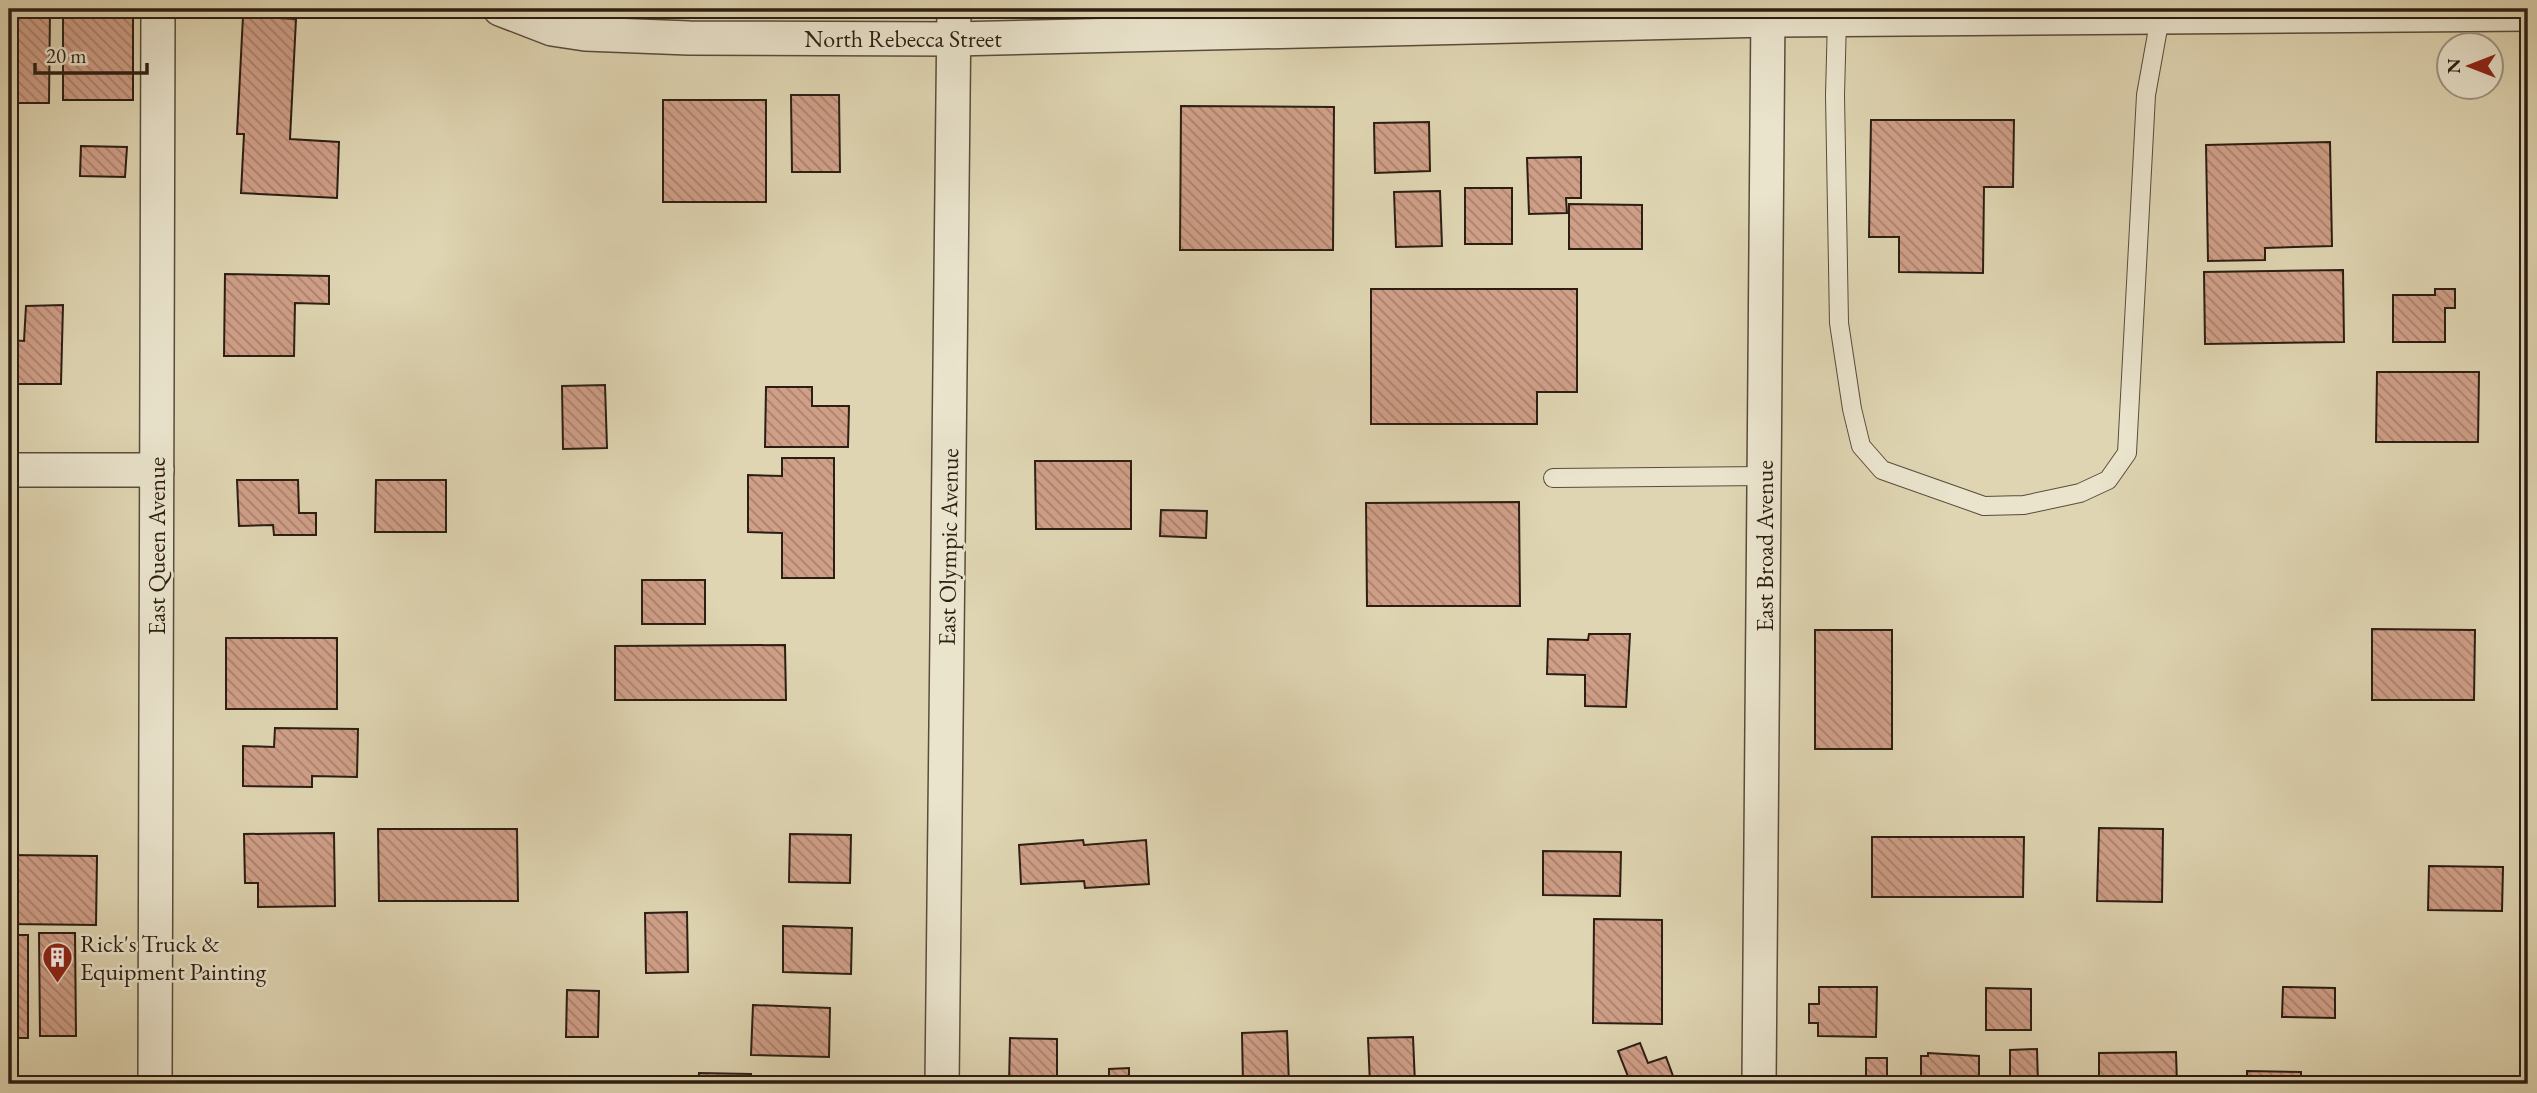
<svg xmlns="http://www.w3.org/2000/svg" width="2537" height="1093" font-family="'EB Garamond',serif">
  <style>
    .building { fill: url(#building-back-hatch); stroke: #2c1e13; stroke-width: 2 }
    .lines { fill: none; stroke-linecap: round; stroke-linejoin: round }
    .service-casing { stroke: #594c3b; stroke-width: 20 }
    .minor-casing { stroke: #594c3b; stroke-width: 36 }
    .service { stroke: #eae4cd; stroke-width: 18 }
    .minor { stroke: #eae4cd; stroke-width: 33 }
    .labels { text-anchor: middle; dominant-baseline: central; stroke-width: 5; stroke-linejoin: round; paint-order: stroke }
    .street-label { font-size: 24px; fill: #2c1e13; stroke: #eae4cd }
    .poi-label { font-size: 24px; fill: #2c1e13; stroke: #eae4cd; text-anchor: start }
  </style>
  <defs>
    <pattern id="building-back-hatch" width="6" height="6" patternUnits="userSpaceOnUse" patternTransform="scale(1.75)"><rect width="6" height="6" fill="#d09f88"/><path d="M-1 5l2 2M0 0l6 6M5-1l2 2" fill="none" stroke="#a9816e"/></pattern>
  </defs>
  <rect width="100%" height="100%" fill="#dfd5b2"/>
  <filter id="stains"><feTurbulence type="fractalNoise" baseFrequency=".00286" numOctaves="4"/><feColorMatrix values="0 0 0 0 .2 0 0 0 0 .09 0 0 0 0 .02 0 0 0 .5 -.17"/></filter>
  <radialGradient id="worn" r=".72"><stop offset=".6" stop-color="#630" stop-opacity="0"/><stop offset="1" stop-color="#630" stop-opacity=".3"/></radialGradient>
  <g class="building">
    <path d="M9,9h41l-1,94h-40z"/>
    <rect x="63" y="9" width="70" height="91"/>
    <path d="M243,16l53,3 -6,120 49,3 -2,56 -96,-5 3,-59h-7z"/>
    <path d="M791,95h48l1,77h-48z"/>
    <rect x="663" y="100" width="103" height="102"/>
    <path d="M1181,106l153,1 -1,143h-153z"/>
    <path d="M1871,120h143l-1,67h-29l-1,86 -84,-1v-35h-30z"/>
    <path d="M1429,122l1,49 -55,2 -1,-50z"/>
    <path d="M2330,142l2,104 -67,2v12l-57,1 -2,-116z"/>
    <path d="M81,146l46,1 -2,30 -45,-1z"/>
    <path d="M1581,157v41h-15l1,15 -38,1 -2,-56z"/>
    <rect x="1465" y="188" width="47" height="56"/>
    <path d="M1440,191l2,55 -46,1 -2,-55z"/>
    <path d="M1569,204l73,1v44h-73z"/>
    <path d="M2343,270l1,72 -139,2 -1,-72z"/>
    <path d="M225,274l104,2v28l-34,-1 -1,53h-70z"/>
    <path d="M1371,289h206v103h-40v32h-166z"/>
    <path d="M2435,289h20v19h-10v34h-52v-47h42z"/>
    <path d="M63,305l-2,79h-52v-44l15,1 2,-35z"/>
    <path d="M2377,372h102l-1,70h-102z"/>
    <path d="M605,385l2,63 -44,1 -1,-63z"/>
    <path d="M766,387h46v19h37l-1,41h-83z"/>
    <path d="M782,458h52v120h-52v-45l-34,-1v-57l34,1z"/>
    <path d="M1035,461h96v68h-95z"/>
    <path d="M237,480h61l1,33h17v22h-42l-1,-10 -34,1z"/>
    <path d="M376,480h70v52h-71z"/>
    <path d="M1519,502l1,104h-153l-1,-103z"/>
    <path d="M1161,510l46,1 -1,27 -46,-2z"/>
    <rect x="642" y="580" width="63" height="44"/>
    <path d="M2372,629l103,1 -1,70h-102z"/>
    <rect x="1815" y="630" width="77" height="119"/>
    <path d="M1589,634h41l-4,73 -41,-1v-31l-38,-1 1,-35 40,1z"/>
    <rect x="226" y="638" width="111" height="71"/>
    <path d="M785,645l1,55h-171v-54z"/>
    <path d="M275,728l83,1 -1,48 -45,-1v11l-69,-1v-40l31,1z"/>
    <path d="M2099,828l64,1 -1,73 -65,-1z"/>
    <path d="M378,829h139l1,72h-139z"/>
    <path d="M334,833l1,73 -77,1v-24h-13l-1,-49z"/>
    <path d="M790,834l61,1 -1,48 -61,-1z"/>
    <path d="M1872,837h152l-1,60h-151z"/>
    <path d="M1083,840l1,5 62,-5 3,44 -64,4 -1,-7 -63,3 -2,-39z"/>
    <path d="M1543,851l78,1 -1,44 -77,-1z"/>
    <path d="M9,855l88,1 -1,69 -87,-1z"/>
    <path d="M2429,866l74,1 -1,44 -74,-1z"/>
    <path d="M687,912l1,60 -42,1 -1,-60z"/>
    <path d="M1594,919l68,1v104l-69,-1z"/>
    <path d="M783,926l69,2 -1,46 -68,-2z"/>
    <path d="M39,933h36l1,103h-36z"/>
    <rect x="9" y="935" width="19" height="103"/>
    <path d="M1819,987h58l-1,50 -58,-1v-13h-9v-19h10z"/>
    <path d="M2283,987l52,1v30l-53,-1z"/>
    <path d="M1986,988l45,1v41h-45z"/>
    <path d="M567,990l32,1 -1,46h-32z"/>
    <path d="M753,1005l77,3 -1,49 -78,-2z"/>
    <path d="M1287,1031l2,53h-46l-1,-51z"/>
    <path d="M1413,1037l2,47h-45l-2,-46z"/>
    <path d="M1010,1038l47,1v45h-48z"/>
    <path d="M1640,1043l8,20 18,-6 10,27h-45l-13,-33z"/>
    <path d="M2037,1049l1,35h-28v-34z"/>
    <path d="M2176,1052l1,32h-78v-31z"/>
    <path d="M1928,1053l51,3v28h-58v-28h7z"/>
    <rect x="1866" y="1058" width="21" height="26"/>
    <path d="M1129,1068v14l24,-1v3h-44v-15z"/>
    <path d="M2247,1071l54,1v12h-54z"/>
    <path d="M699,1073l52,1v10h-53z"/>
  </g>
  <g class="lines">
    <defs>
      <g id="service">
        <path d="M1837,19l-2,76 4,228 13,86 9,37 21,24 102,36 40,-1 56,-12 28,-13 19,-27 19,-358 15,-83"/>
        <path d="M1553,478l211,-2"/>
      </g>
      <g id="minor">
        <path d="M500,9l52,20 33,5 104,4 266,1 813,-19 760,-6"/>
        <path d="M9,470h148"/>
        <path d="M155,1084l3,-1075"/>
        <path d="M942,1084l12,-1075"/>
        <path d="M1759,1084l9,-1075"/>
      </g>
    </defs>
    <use href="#service" class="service-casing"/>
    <use href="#minor" class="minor-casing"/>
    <use href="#service" class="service"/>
    <use href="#minor" class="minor"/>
  </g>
  <defs>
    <symbol id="building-pin" viewBox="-11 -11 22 30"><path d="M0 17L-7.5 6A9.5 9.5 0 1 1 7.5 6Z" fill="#8f2418" stroke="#eae4cd"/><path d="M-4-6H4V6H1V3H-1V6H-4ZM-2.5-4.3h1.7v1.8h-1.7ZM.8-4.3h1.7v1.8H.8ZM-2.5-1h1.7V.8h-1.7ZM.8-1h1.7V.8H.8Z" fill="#fff"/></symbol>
  </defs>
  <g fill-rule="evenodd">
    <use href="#building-pin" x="40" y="940" width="35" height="47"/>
  </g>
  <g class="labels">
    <g class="street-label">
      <text x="903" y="38">North Rebecca Street</text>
      <text transform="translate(156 546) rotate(-90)">East Queen Avenue</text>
      <text transform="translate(1764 546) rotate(-90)">East Broad Avenue</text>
      <text transform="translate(948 547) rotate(-89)">East Olympic Avenue</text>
    </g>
    <g class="poi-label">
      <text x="80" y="943">Rick's Truck &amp;<tspan x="80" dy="28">Equipment Painting</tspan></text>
    </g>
  </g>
  <rect width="2537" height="1093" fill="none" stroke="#dfd5b2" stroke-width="35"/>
  <rect x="10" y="10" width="2516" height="1072" fill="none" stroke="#2c1e13" stroke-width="3.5"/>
  <rect x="18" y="18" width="2502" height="1058" fill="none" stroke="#2c1e13" stroke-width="2"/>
  <g transform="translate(2470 66) rotate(270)"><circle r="33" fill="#eae4cd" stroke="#9e9583" stroke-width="2"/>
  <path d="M0-5L12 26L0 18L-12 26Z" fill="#8f2418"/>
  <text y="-10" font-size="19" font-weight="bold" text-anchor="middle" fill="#2c1e13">N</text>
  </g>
  <path d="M35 63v10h112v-10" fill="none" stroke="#2c1e13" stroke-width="3.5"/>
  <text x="46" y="63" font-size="21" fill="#2c1e13" stroke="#eae4cd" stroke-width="5" paint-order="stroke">20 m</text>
  <rect width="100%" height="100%" filter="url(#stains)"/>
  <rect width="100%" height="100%" fill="url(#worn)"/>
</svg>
